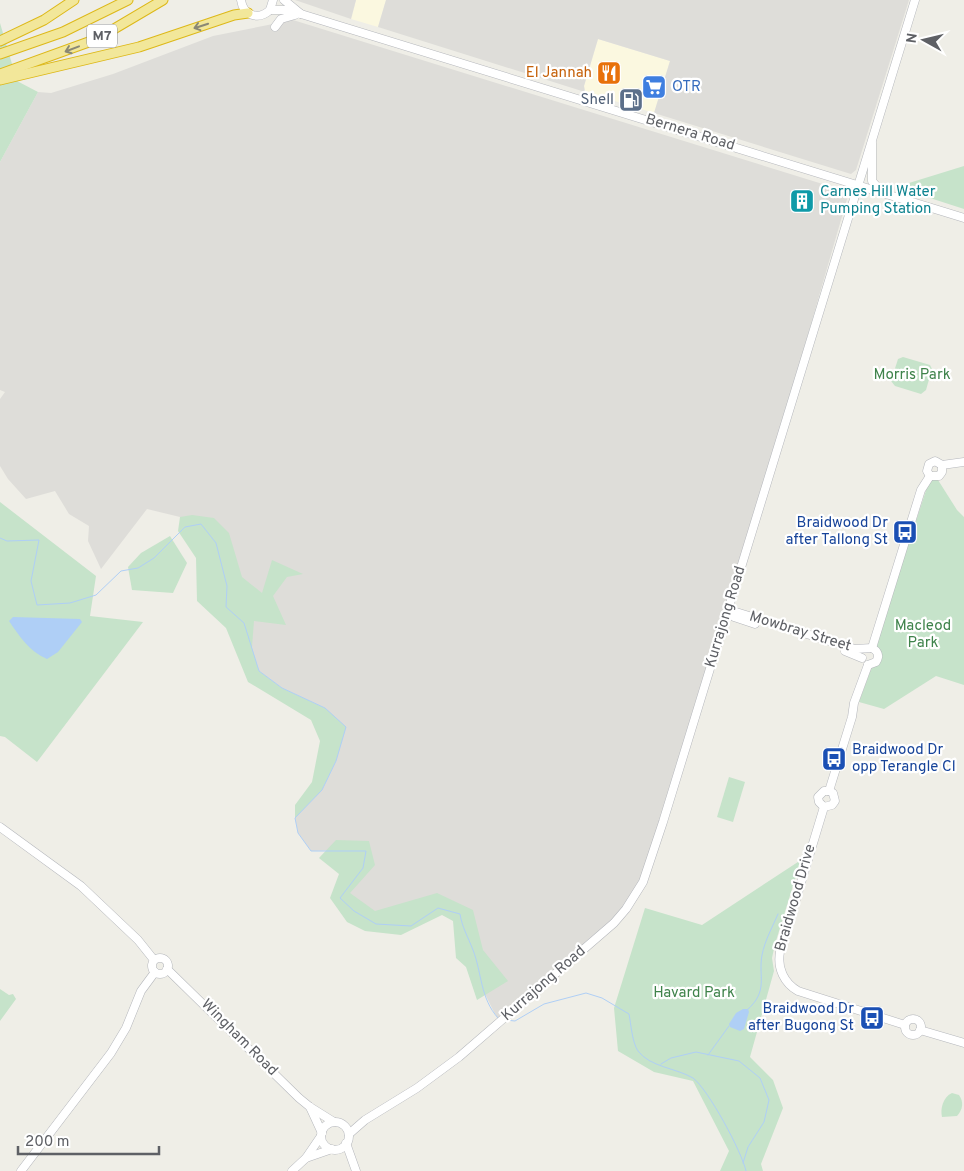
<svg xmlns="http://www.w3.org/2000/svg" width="964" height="1171" font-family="Overpass,sans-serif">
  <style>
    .commercial { fill: #fbf8e0 }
    .industrial { fill: #deddd9 }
    .green { fill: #c6e3ca }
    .water { fill: #afcff6 }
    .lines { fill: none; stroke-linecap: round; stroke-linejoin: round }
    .stream { stroke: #afcff6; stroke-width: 1 }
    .secondary-casing { stroke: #b5b7bc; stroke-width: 9 }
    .highway-casing { stroke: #ddb818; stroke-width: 11 }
    .secondary { stroke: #fff; stroke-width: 8 }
    .highway { stroke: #f2e79a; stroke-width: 9 }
    .oneway { stroke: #8a8875 }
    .labels { text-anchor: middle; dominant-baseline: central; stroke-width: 4.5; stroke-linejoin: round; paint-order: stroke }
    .shield { fill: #fff; stroke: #8e9093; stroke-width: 1 }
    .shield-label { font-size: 14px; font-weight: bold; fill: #5e6065 }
    .food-label { font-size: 15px; fill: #c56008; stroke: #fff; text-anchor: end }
    .shop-label { font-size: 15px; fill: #366cbe; stroke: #fff; text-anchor: start }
    .service-label { font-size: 15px; fill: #4e5e75; stroke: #fff; text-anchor: end }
    .street-label { font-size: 15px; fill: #5e6065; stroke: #fff }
    .culture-label { font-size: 15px; fill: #0d838f; stroke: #fff; text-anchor: start }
    .park-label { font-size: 15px; fill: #3f834b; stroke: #fff }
    .transit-label { font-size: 15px; fill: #164399; stroke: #fff; text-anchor: end }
  </style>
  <rect width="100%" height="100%" fill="#efeee7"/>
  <g class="commercial">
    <path d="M356,0h30l-8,27 -27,-8z"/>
    <path d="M598,39l72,22 -16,52 -69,-21 -1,-6z"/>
  </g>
  <g class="industrial">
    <path d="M295,0h61l-5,19z"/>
    <path d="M386,0h523l-53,170 -5,4 -197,-61 16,-52 -72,-22 -14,47 1,6 -207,-65z"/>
    <path d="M293,20l549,170 5,9 -119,413 -90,279 -30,37 -84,74 -27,16 -16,-32 -20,-61 -23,-17 -27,18 -57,-15 -15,-61 -28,1 -13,-18 -3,-15 27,-28 3,-82 -43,-20 -23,-17 -7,-24 -72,-130 -33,-8 -46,60 -13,-28 1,-15 -20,-12 -14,-23 -29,8 -18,-20 -8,-13v-67l5,-7 -5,-2v-228l38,-70 13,1 62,-19 100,-38z"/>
  </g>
  <g class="green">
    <path d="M0,23l17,58 21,11 -38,70z"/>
    <path d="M964,166v43l-68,-22z"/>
    <path d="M903,357l27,8 2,4 -6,21 -5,4 -26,-8 -4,-5 7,-22z"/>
    <path d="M932,480h6l19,30 7,7v168l-28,-9 -52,33 -25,-7 12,-33 6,-4 3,-12 -4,-7c16,-55 35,-108 52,-162z"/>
    <path d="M0,502l96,74 -6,40 53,6 -106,140 -32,-25 -5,-1z"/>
    <path d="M192,515l22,3 15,15 13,44 20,16 10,-33 31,14 -16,3 -14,19 13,29 -32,-4 -2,26 7,24 23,17 43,20 21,19 -10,34 -14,29 -27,28v-13l17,-23 8,-41 -9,-21 -63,-38 -22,-54 -29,-27 -1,-43 -18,-27 2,-14z"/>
    <path d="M170,536l17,27 -14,30 -41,-3 -4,-23 13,-14z"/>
    <path d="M729,777l16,5 -12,40 -16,-5z"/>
    <path d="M336,840l33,1 6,24 -25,28 25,18 62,-18 36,17 10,40 25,31 -31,19 -11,-33 -10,-9 -3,-37 -11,-6 -41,20 -36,-4 -18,-9 -17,-24 9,-24 -20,-16z"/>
    <path d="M801,860l-26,84 -3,14 2,13 -24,86 23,23 10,28 -22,56 2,7h-43l9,-20 -36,-70 -39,-9 -36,-21 -4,-43 31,-100 57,17z"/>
    <path d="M0,989l9,6 4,-1 3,5 -16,22z"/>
    <path d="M952,1093l7,2c5,7 4,14 -2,21l-15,1c-2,-8 1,-20 10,-24z"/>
  </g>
  <g class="water">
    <path d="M13,617l67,2 2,3 -24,30 -11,7c-18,-8 -27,-22 -38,-38z"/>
    <path d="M743,1009h5l1,3 -5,17 -4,2 -10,-4 -1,-3 7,-11z"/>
  </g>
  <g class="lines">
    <g class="stream">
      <path d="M0,538l7,3 32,-1 -8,41 6,24 33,-2 26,-8 25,-24 17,-3 16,-10 31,-31 16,-3 15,19 11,43 -1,21 18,16 15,48 23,17 43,20 21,19 -10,34 -14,29 -27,28 3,15 13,18h55l-3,17 -23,30 14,13 22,13 35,2 27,-18 22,6c2,13 8,23 13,36 9,23 7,48 25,68"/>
      <path d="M747,1010c22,-19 11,-33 15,-55 3,-15 10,-27 16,-41"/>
      <path d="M506,1020l9,1 29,-17 42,-11 16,5 27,16c2,10 3,28 9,37 12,16 38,17 55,27 15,11 49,74 53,93"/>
      <path d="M708,1055l21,-29"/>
      <path d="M661,1064l10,-6 25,-6 43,9 21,17 9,22 -5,22 -16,25 -5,16"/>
    </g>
    <defs>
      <g id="secondary">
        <path d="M241,0c2,15 17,21 29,10l3,-10"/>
        <path d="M284,0l17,14"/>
        <path d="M270,10h15l16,4 663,204"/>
        <path d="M275,27l6,-8 14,-4"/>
        <path d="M872,143v38l8,9"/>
        <path d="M942,465l22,-3"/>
        <path d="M930,476l-3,-5 2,-7 6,-3 7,4"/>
        <path d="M930,476h9l3,-4v-7"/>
        <path d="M728,612h8l119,37 17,-1"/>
        <path d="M728,612l6,5 21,7"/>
        <path d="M872,648l49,-158 9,-14"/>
        <path d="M845,651l17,7"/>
        <path d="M868,665l8,-3c4,-6 2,-11 -4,-14"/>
        <path d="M829,791l23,-74 2,-14 14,-38"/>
        <path d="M824,807l-44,145c-3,16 4,31 18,39l107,34"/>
        <path d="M824,807l8,-2 3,-4 -2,-8 -4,-2"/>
        <path d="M824,807l-5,-5 -1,-5 6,-6h5"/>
        <path d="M0,827l81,59 57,54 16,20"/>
        <circle cx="160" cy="966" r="8"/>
        <path d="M167,969l132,129 11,9 24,15"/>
        <circle cx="913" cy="1027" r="8"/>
        <path d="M920,1030l44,13"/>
        <path d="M310,1107l12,26"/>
        <circle cx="335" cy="1136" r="14"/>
        <path d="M349,1134l16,-14 52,-32 42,-31 155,-134 12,-14 17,-27 20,-60 252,-822"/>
        <path d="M346,1143l10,28"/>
        <path d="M306,1158l15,-22"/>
        <path d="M21,1171l90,-118 15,-25 15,-37 14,-19"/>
        <path d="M292,1171l14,-13 26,-9"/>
      </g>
      <g id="highway">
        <path d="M0,41l44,-21 30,-20"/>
        <path d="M0,54l63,-22 65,-32"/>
        <path d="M0,74l97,-35 66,-39"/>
        <path d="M0,80l139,-33 95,-32 14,-2"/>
      </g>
    </defs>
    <use href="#secondary" class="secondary-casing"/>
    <use href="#highway" class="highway-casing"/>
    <use href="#secondary" class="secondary"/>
    <use href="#highway" class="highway"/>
  </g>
  <defs><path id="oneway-shaft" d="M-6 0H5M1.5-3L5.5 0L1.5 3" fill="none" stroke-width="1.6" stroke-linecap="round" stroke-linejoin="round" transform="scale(1.25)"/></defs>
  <g class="oneway">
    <use href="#oneway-shaft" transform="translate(201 26) rotate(162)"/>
    <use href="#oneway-shaft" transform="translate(72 49) rotate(159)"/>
  </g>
  <defs>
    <symbol id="restaurant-square" viewBox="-11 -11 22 22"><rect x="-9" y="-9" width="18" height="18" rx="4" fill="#e8710a" stroke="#fff"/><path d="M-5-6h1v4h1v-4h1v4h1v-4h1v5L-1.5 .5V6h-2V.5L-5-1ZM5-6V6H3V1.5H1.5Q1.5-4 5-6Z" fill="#fff"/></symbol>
    <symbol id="supermarket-square" viewBox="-11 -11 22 22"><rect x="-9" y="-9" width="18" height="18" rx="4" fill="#3f7fe0" stroke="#fff"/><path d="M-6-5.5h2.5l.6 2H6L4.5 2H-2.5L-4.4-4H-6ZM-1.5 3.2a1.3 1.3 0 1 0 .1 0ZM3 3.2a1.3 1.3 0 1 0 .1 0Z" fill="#fff"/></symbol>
    <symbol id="fuel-square" viewBox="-11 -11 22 22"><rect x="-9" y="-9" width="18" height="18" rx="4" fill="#5c6f8a" stroke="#fff"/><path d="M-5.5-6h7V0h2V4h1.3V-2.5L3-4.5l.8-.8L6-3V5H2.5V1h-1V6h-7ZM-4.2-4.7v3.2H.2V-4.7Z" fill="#fff"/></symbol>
    <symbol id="building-square" viewBox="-11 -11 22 22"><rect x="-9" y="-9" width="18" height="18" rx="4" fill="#0f9aa8" stroke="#fff"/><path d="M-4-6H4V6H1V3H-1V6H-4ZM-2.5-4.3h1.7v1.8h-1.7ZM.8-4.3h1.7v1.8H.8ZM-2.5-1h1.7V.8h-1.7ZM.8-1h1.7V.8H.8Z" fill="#fff"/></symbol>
    <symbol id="bus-square" viewBox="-11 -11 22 22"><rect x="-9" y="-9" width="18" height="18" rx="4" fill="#1a4fb4" stroke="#fff"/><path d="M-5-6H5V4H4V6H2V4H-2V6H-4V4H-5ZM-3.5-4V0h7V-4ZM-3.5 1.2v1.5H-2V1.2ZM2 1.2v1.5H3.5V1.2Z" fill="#fff"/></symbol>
  </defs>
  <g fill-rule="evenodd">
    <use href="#restaurant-square" x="595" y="59" width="28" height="28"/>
    <use href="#supermarket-square" x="640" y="73" width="28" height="28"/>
    <use href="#fuel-square" x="617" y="86" width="28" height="28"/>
    <use href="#building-square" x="788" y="187" width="28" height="28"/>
    <use href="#bus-square" x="891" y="518" width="28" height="28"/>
    <use href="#bus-square" x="820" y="745" width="28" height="28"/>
    <use href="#bus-square" x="858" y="1004" width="28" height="28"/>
  </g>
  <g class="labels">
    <rect class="shield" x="87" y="24.5" width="30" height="23" rx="4"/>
    <g class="shield-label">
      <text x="102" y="36">M7</text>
    </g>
    <g class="food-label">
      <text x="592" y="73">El Jannah</text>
    </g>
    <g class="shop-label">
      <text x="672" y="87">OTR</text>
    </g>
    <g class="service-label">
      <text x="614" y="100">Shell</text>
    </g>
    <g class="street-label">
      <text transform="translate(690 133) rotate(17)">Bernera Road</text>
      <text transform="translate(726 617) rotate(-73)">Kurrajong Road</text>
      <text transform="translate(800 632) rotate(17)">Mowbray Street</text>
      <text transform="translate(796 898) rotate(-74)">Braidwood Drive</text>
      <text transform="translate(544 984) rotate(-41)">Kurrajong Road</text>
      <text transform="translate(239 1038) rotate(45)">Wingham Road</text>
    </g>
    <g class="culture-label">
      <text x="820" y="192">Carnes Hill Water<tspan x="820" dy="17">Pumping Station</tspan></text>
    </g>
    <g class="park-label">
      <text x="912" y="375">Morris Park</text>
      <text x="923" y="626">Macleod<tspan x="923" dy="17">Park</tspan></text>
      <text x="694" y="993">Havard Park</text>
    </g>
    <g class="transit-label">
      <text x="888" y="523">Braidwood Dr<tspan x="888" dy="17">after Tallong St</tspan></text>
      <text x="852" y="750" text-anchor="start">Braidwood Dr<tspan x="852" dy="17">opp Terangle Cl</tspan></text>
      <text x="854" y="1009">Braidwood Dr<tspan x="854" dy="17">after Bugong St</tspan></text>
    </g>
  </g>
  <g transform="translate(924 40) rotate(278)" stroke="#ffffff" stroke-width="4" paint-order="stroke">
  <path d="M0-4L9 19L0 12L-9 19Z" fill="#5e6065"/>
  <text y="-8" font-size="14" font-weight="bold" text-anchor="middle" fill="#5e6065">N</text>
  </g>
  <path d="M18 1146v8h141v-8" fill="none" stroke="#5e6065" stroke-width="2.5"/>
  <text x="25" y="1146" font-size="15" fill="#5e6065" stroke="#ffffff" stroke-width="4" paint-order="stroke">200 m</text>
</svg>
